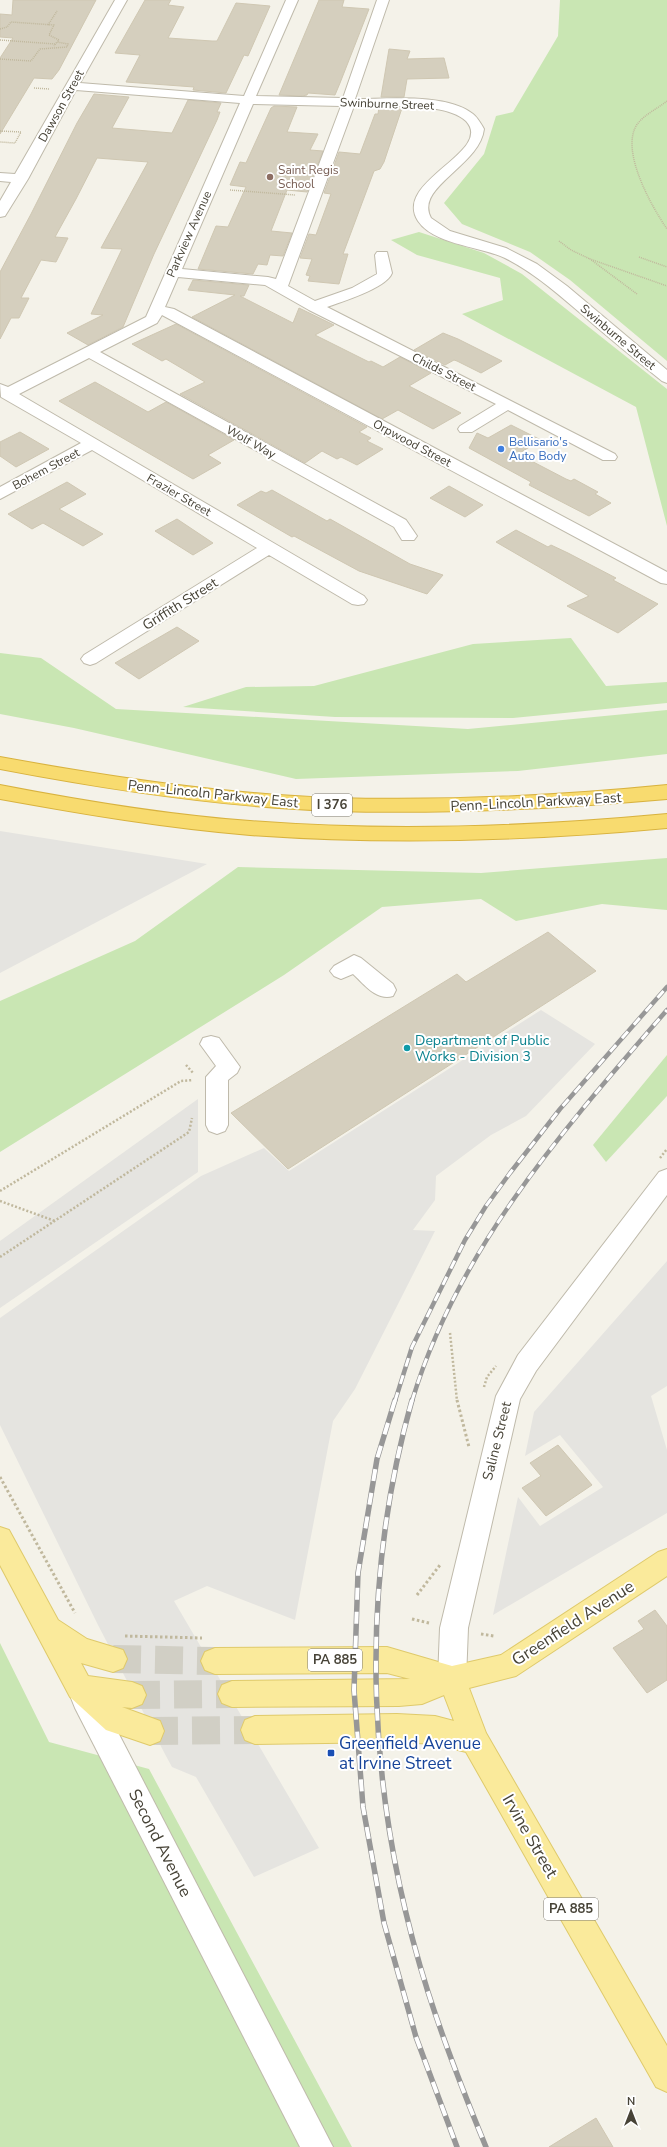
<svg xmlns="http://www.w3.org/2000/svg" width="667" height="2147" font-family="'Nunito Sans',sans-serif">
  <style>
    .green { fill: #c9e6b3 }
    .parking { fill: #e5e4e0 }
    .building { fill: #d5cfbe; stroke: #cfc7b2 }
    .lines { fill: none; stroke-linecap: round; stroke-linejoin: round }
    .major-tunnel { stroke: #d1cfc5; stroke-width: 28; stroke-dasharray: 28 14; stroke-linecap: butt }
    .minor-casing { stroke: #bfbaab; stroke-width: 2 }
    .major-casing { stroke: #dfca6b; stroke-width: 2 }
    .highway-casing { stroke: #d8b23f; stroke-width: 2 }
    .path-far2 { stroke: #c0b89d; stroke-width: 1.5; stroke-dasharray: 1 1; stroke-linecap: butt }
    .path-far1 { stroke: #c0b89d; stroke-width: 2.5; stroke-dasharray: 2 2; stroke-linecap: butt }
    .path { stroke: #c0b89d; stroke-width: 3; stroke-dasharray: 2.5 2.5; stroke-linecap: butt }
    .minor { fill: #fff; fill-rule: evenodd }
    .major { fill: #faea9b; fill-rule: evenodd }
    .highway { fill: #f8db6f; fill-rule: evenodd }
    .rail-far1-casing { stroke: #979797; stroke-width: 4.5 }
    .rail-casing { stroke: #979797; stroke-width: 5.5 }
    .rail-far1 { stroke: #fff; stroke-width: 3; stroke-dasharray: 9; stroke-linecap: butt }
    .rail { stroke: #fff; stroke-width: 4; stroke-dasharray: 12; stroke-linecap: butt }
    .education-dot { fill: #8d6e63; stroke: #fff; stroke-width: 1.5 }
    .shop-dot { fill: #3f7fe0; stroke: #fff; stroke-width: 1.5 }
    .culture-dot { fill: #0f9aa8; stroke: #fff; stroke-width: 1.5 }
    .transit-dot { fill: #1a4fb4; stroke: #fff; stroke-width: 1.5 }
    .labels { text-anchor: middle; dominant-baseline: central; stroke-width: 4; stroke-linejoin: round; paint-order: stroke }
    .far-street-label { font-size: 12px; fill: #474337; stroke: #fff }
    .far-education-label { font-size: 12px; fill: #785e54; stroke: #fff; text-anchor: start }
    .far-shop-label { font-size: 12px; fill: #366cbe; stroke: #fff; text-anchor: start }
    .shield { fill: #fff; stroke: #7e7b73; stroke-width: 1 }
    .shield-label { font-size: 13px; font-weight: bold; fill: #474337 }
    .street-label { font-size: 14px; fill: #474337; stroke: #fff }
    .culture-label { font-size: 14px; fill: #0d838f; stroke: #fff; text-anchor: start }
    .near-street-label { font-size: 17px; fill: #474337; stroke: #fff }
    .near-transit-label { font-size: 17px; fill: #164399; stroke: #fff; text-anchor: start }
  </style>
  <rect width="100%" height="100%" fill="#f4f2e9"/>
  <g class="green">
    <path d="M560,0h107v361l-97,-81 -40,-28 -68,-28 -18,-21 40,-49 12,-38 17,-4 45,-76z"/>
    <path d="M419,232l65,21 38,21 145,115v137l-31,-119 -174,-93 41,-14 -3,-22 -83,-23 -26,-15z"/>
    <path d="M571,638l35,48 61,-4v21l-154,15 -178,-1 -152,-10 63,-20 68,-1 159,-42z"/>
    <path d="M0,653l41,5 75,51 352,20 199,-19v44l-149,17 -222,8 -222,-51 -74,-14z"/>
    <path d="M667,858v52l-65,-6 -86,17 -35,-22 -99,8 -98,68 -284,177v-151l135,-60 103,-74 243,6z"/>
    <path d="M667,1055v41l-61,66 -13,-17z"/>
    <path d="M0,1643l49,99 100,27 203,378h-352z"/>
  </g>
  <g class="parking">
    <path d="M0,831l207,33 -207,109z"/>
    <path d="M541,1010l54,34 -69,72 -35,19 -55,41 -1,24 -22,30 22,1 -80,158 -22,32 -38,199 -88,-34 -33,15 145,247 -65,29 -58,-100 -24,-10 -6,-11 -68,-131 -98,-200v-107l201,-142 63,-28 25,23z"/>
    <path d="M198,1099v73l-198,136v-67z"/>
    <path d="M667,1261v125l-16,10 16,54v63l-174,102 25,-118 22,29 63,-39 -43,-52 -35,21 9,-44z"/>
  </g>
  <g class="building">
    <path d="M13,0h83l-37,70 -7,9 -18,-1 -34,56v-76l13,-20 -13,-1v-23l12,1z"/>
    <path d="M145,0h26l-3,5 16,2 -16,31 44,3h5l19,-38 34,3 -22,50 -4,-1 -18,38 -33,-3 1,-3 -68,-5 14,-27 -25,-2z"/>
    <path d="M319,0h25l-2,7 27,2 -29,74 -5,12 -27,-2 -1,2 -5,1 -23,-1z"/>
    <path d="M389,49l21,2 -3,8 37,-1 5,20 -42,1 -3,18h-23z"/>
    <path d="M94,94l35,3 -17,31 60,5 16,-33 33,3 -4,9h3l-3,8 -63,134 -31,73 -35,18 -21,-12 36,-18 -12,-1 31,-65 -21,-1 47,-86 -51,-4 -21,41 -21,38 13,1 -12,24 -15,-2 -20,38h8l-10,20h-8l-11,21v-67l31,-58 46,-91z"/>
    <path d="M274,106l23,1 -10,25 31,2 -8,16 13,1 -16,41 -20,-2 -16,41 21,2 -9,23 -13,-1 -3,10 -9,-1 -5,10 -55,-5 18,-43 12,1 18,-40 -16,-2 10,-23 6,1 25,-55z"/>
    <path d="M379,107l23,1 -18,54 -4,7 -6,2 -31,83h5l-9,30 -31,-3 2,-5 -4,-1 6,-16 -12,-1 9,-24 7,1 15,-41 -7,-1 15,-41 21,2 15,-40h3z"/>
    <path d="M193,280l56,5 -5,11h-4l53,27 6,-15 35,17 -19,10 54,27 2,-1 12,6 17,-10 31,16 -22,13 52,27 -28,16 -35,-19 -16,9 -190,-102 43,-22 -47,-5z"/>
    <path d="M176,324l191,103 -8,5 12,6 -4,3 16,8 -26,16 -16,-8 -4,2 -15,-8 -17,12 -125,-69 25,-12 -39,-23 -4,2 -30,-17z"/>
    <path d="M443,333l15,6 44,22 -21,12 -24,-12 -3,-1 -9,5 -31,-15z"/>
    <path d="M95,382l53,30 18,-10 68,38 -26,15 13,8 -28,16 -134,-78z"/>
    <path d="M511,425l30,15 -23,14 48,25 5,2 3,-2 24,13 -3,2 16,9 -22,13 -60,-31 2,-3 -62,-34 8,-15 11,5z"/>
    <path d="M20,432l29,17 -33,18 -16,-11v-14z"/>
    <path d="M67,482l19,12 -27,15 44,25 -20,12 -40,-23 -11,6 -24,-15z"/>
    <path d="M449,486l34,19 -18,12 -35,-19z"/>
    <path d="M272,490l55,31 3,-2 80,45 33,11 -16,19 -68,-23 -65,-35 -2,1 -55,-32 24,-14 5,2z"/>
    <path d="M177,519l36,24 -20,12 -38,-24z"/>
    <path d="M516,530l32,17 3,-2 17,8 48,25 -3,2 45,24 -40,29 -51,-27 22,-10 -93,-54z"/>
    <path d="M177,627l22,14 -60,38 -24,-16z"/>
    <path d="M548,932l48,39 -308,198 -57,-56 226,-139 9,8z"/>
    <path d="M558,1445l34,40 -46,31 -24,-28 19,-12 -11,-13z"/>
    <path d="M655,1610l12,16v54l-20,13 -34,-45 31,-19 -6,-8z"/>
    <path d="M596,2118l17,29h-64z"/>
  </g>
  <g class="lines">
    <g class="major-tunnel">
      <path d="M113,1659l102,2"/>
      <path d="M132,1695l100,-1"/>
      <path d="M150,1731l105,-1"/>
    </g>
    <defs>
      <g id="minor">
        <path d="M115,0h12l-47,83 164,13 42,-96h12l-42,96 87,2 34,-98h12l-34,99c33,0 92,-6 118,15 5,4 8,10 11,15 -4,37 -70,58 -53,89l19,13 56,17 31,16 30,22 100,84v13l-5,-2c-26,-21 -52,-42 -77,-64 -25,-21 -50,-44 -80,-59 -25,-12 -71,-13 -87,-37 -26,-40 77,-69 48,-100 -20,-20 -85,-14 -112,-15l-66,180 27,15 37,-13 25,-14 -2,-19 2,-3h10l5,21c-5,15 -51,29 -65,34l288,147 2,3 -2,3h-12l-95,-50 -36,22h-12l-2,-3 2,-3 36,-22 -187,-94 -44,-25 -87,-8 -13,30 9,2 493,263v12l-6,-1 -499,-268 -5,8 -57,29 306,168 11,16 -3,4h-12l-8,-13 -305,-169 -70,36 345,202 3,4 -3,4 -6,1 -6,-1 -83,-49 -173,108 -6,2 -6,-2 -3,-4 3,-4 173,-107 -165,-98 -92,49v-12l81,-44 -80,-46 -1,-13 8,3 138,-70 94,-214 -164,-13 -48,89 -23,37 -5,1v-16l11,-19 -11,-1v-8l15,1zM253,104l88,2 -65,173 -8,-2 -86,-8z"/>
        <path d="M354,955l7,3 32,26 3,6 -3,6c-17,5 -29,-12 -40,-22l-12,5 -7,-3 -4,-5 4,-5z"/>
        <path d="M211,1036l8,2 21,29 -3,6 -9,7v45l-3,6 -8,3 -8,-3 -3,-6v-48l10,-11 -16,-22 3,-6z"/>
        <path d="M667,1169v26l-131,176 -16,28 -52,229 -2,51 -4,9 -10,4 -10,-4 -4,-9 2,-51 56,-232 22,-41 141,-183z"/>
        <path d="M85,1685l10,3 238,459h-33l-225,-439 -4,-10 4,-10z"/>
      </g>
      <g id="major">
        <path d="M0,1527l9,3 49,90 29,19 36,11 4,9 -4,9 -10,4 -32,-9 7,13 44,6 10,4 4,9 -4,9 -10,4 -10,-1 38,14 4,10 -4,10 -10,4 -44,-15 -36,-33 -70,-132z"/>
        <path d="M667,1549v27l-151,100 -47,12 17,45 181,313v46l-11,-5 -190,-335 -31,-8 -38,-2 -142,2 -10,-4 -4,-10 4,-10 10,-4 142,-2 38,2 19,5 -10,-26 -22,9 -23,2 -167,1 -10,-4 -4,-9 4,-9 10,-4 178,-2 -23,-6 -172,1 -10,-4 -4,-9 4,-9 10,-4 172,-1 65,19 49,-11 157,-103z"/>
      </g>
      <g id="highway">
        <path d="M0,757c110,20 222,37 334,41 112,3 222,-2 333,-13v14c-111,10 -221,15 -333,12 -112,-4 -224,-21 -334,-42z"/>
        <path d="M0,785c83,16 166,30 250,36 140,11 278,6 417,-7v14c-139,13 -278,17 -417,7 -84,-7 -167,-21 -250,-36z"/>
      </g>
    </defs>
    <use href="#minor" class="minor-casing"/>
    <use href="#major" class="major-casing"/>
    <use href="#highway" class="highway-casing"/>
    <g class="path-far2">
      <path d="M48,25l9,-14"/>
      <path d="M0,29l7,-2 4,-5 43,3 -5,10 10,5 -2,2"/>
      <path d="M0,40l55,4"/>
      <path d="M0,59l31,2 9,-12 27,-2 1,-3 -11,-2 -3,4"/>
      <path d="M34,88l15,1"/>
      <path d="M667,101c-10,8 -24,14 -31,25 -15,27 16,81 31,103"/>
      <path d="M0,131l21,1 -6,11 -15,-1"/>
      <path d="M230,190l65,5"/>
      <path d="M559,241l12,9 19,9"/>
      <path d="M639,257l28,10"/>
      <path d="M637,294l-47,-35 77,27"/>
    </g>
    <g class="path-far1">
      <path d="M186,1065l8,9"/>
      <path d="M660,1158l7,-9"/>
      <path d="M0,1191l181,-110 12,-1"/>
      <path d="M0,1201l55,20"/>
      <path d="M0,1257l189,-125 3,-14"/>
      <path d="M450,1333l7,68"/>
      <path d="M484,1387l3,-10 9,-11"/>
    </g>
    <g class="path">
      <path d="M457,1400l12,47"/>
      <path d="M0,1477l75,136"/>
      <path d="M417,1595l23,-30"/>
      <path d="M412,1619l17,4"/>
      <path d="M481,1634l13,2"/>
      <path d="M125,1636l77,2"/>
    </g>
    <use href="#minor" class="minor"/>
    <use href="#major" class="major"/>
    <use href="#highway" class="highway"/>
    <defs>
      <g id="rail-far1">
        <path d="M395,1401l17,-54 53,-107 21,-34 24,-33 50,-64 107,-122"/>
        <path d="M412,1401c46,-153 152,-272 255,-391"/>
      </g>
      <g id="rail">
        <path d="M395,1400l-18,59 -19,114 -4,117 9,117 21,116 32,114 41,110"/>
        <path d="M412,1400c-55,195 -45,400 16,592 17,53 37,104 58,155"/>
      </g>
    </defs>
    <use href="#rail-far1" class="rail-far1-casing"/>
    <use href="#rail" class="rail-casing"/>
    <use href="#rail-far1" class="rail-far1"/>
    <use href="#rail" class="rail"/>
  </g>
  <circle class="education-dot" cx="270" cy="177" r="4"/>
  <circle class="shop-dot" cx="501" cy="449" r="4"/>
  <circle class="culture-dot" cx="407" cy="1048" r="4"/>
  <rect class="transit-dot" x="327" y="1749" width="8" height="8" rx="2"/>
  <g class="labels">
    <g class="far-street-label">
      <text transform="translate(387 104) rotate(2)">Swinburne Street</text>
      <text transform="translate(61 106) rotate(-61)">Dawson Street</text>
      <text transform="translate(189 234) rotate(-66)">Parkview Avenue</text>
      <text transform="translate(618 337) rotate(40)">Swinburne Street</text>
      <text transform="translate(444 372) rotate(27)">Childs Street</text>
      <text transform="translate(251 442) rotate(29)">Wolf Way</text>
      <text transform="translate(412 443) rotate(28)">Orpwood Street</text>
      <text transform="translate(46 469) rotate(-28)">Bohem Street</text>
      <text transform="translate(179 495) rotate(30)">Frazier Street</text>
    </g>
    <g class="far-education-label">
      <text x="278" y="170">Saint Regis<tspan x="278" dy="14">School</tspan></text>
    </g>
    <g class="far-shop-label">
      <text x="509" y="442">Bellisario's<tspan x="509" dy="14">Auto Body</tspan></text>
    </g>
    <g class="shield">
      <rect x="312" y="794" width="40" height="22" rx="3"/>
      <rect x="308" y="1649" width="54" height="22" rx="3"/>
      <rect x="544" y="1898" width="54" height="22" rx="3"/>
    </g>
    <g class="shield-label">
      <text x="332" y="805">I 376</text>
      <text x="335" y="1660">PA 885</text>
      <text x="571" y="1909">PA 885</text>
    </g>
    <g class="street-label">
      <text transform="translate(180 604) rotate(-32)">Griffith Street</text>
      <text transform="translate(213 794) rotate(6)">Penn-Lincoln Parkway East</text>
      <text transform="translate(536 802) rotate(-3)">Penn-Lincoln Parkway East</text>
      <text transform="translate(497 1441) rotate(-76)">Saline Street</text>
    </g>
    <g class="culture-label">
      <text x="415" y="1040">Department of Public<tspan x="415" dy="16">Works - Division 3</tspan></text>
    </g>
    <g class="near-street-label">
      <text transform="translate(573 1623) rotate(-33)">Greenfield Avenue</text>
      <text transform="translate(530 1836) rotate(60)">Irvine Street</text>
      <text transform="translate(160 1843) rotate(63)">Second Avenue</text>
    </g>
    <g class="near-transit-label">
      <text x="339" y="1743">Greenfield Avenue<tspan x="339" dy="20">at Irvine Street</tspan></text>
    </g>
  </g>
  <g transform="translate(631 2111)" stroke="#ffffff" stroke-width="3" paint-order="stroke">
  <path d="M0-3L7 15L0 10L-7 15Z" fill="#474337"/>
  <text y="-6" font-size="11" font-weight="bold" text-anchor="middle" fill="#474337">N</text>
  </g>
</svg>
